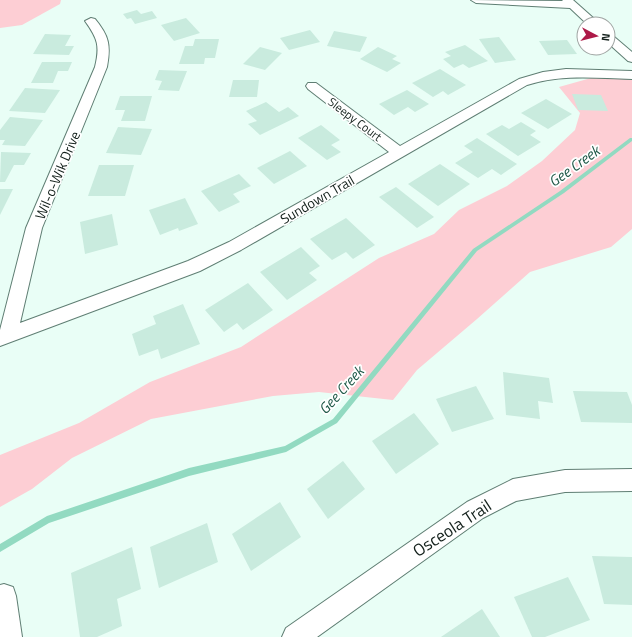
<svg xmlns="http://www.w3.org/2000/svg" width="632" height="637" font-family="'Titillium Web',sans-serif">
  <style>
    .green { fill: #fdced4 }
    .lines { fill: none; stroke-linecap: round; stroke-linejoin: round }
    .stream { fill: #92dac1; fill-rule: evenodd }
    .building { fill: #c9ebde }
    .minor-casing { stroke: #5f7e73; stroke-width: 2 }
    .minor { fill: #fff; fill-rule: evenodd }
    .labels { text-anchor: middle; dominant-baseline: central; stroke-width: 3.5; stroke-linejoin: round; paint-order: stroke }
    .far-street-label { font-size: 12px; fill: #121f1a; stroke: #fff }
    .street-label { font-size: 14px; fill: #121f1a; stroke: #fff }
    .water-label { font-size: 15px; font-style: italic; fill: #1e5847; stroke: #fff }
    .near-street-label { font-size: 17px; fill: #121f1a; stroke: #fff }
  </style>
  <rect width="100%" height="100%" fill="#e9fef6"/>
  <g class="green">
    <path d="M0,0h61l-1,4 -38,21 -22,3z"/>
    <path d="M591,78l41,1v150l-21,18 -81,25 -53,47 -60,51 -24,30 -74,-8 -46,4 -122,23 -79,39 -40,31 -32,18v-52l79,-32 71,-41 91,-35 138,-89 55,-24 25,-24 48,-24 35,-25 33,-31 5,-17 -21,-26z"/>
  </g>
  <g class="lines">
    <path class="stream" d="M630,138h2v3l-68,52 -87,58 -140,172 -51,29 -97,24 -140,47 -49,29v-8l47,-28 142,-48 96,-22 48,-27 140,-170 87,-58z"/>
  </g>
  <g class="building">
    <path d="M137,10l4,4 11,-3 5,7 -22,6 -4,-6 -4,1 -4,-5z"/>
    <path d="M186,18l14,15 -26,8 -13,-16z"/>
    <path d="M310,30l10,12 -31,8 -9,-12z"/>
    <path d="M334,31l33,6 -7,15 -33,-6z"/>
    <path d="M45,34l26,1 -6,11h9l-5,9 -36,-1z"/>
    <path d="M499,37l17,23 -21,3 -16,-24z"/>
    <path d="M195,39h24l-4,19h-10l-1,6h-25l6,-18h8z"/>
    <path d="M567,40l10,14 -29,1 -9,-14z"/>
    <path d="M465,45l23,16 -19,7 -6,-4 -9,4 -11,-9 8,-3 -6,-4z"/>
    <path d="M260,47l22,6 -17,17 -22,-6z"/>
    <path d="M378,47l19,9 -5,3 9,4 -14,9 -27,-13z"/>
    <path d="M42,62h30l-4,9h-10l-5,12h-22z"/>
    <path d="M440,69l26,16 -18,10 -5,-4 -10,6 -21,-14z"/>
    <path d="M159,70l28,1 -8,20 -21,-1 4,-9 -7,-1z"/>
    <path d="M233,80h26l-2,17h-28z"/>
    <path d="M25,88l35,2 -15,23 -36,-2z"/>
    <path d="M407,90l22,14 -14,8 -7,-5 -14,8 -15,-11z"/>
    <path d="M572,94l29,1 7,16 -30,-1z"/>
    <path d="M120,96h32l-7,25h-24l4,-11h-10z"/>
    <path d="M546,99l26,15 -24,15 -27,-16z"/>
    <path d="M266,102l13,10 9,-5 11,9 -39,19 -12,-11 9,-3 -11,-10z"/>
    <path d="M10,117l33,3 -18,26 -23,-1 3,-5h-5v-10z"/>
    <path d="M521,122l15,9 -6,4 11,7 -23,14 -32,-22 16,-9 7,4z"/>
    <path d="M321,125l19,15 -9,5 10,7 -14,8 -29,-22z"/>
    <path d="M118,127l34,2 -11,26 -35,-2z"/>
    <path d="M477,138l40,26 -16,11 -9,-6 -14,9 -23,-15 18,-11 -9,-6z"/>
    <path d="M290,151l17,15 -33,18 -17,-16z"/>
    <path d="M1,152l30,1 -7,12h-10l-9,17h-5z"/>
    <path d="M440,164l30,20 -32,22 -30,-22z"/>
    <path d="M99,165h35l-9,31h-37z"/>
    <path d="M239,174l12,12 -18,8 7,8 -21,10 -18,-21z"/>
    <path d="M396,187l38,30 -17,11 -38,-31z"/>
    <path d="M0,189h13l-13,26z"/>
    <path d="M185,198l13,26 -19,7 -1,-3 -18,7 -11,-25z"/>
    <path d="M112,214l6,31 -33,9 -5,-32z"/>
    <path d="M346,218l29,27 -22,14 -7,-7 -14,8 -22,-21z"/>
    <path d="M301,247l19,19 -11,7 8,7 -30,20 -27,-28z"/>
    <path d="M248,283l25,27 -30,20 -6,-7 -13,9 -19,-22z"/>
    <path d="M183,304l17,40 -39,15 -3,-10 -19,7 -7,-22 24,-10 -3,-8z"/>
    <path d="M503,372l46,6 4,25 -15,-2 2,18 -34,-4z"/>
    <path d="M476,386l18,33 -42,13 -16,-33z"/>
    <path d="M573,391l54,1 5,13v18l-51,-1z"/>
    <path d="M414,413l25,31 -43,30 -24,-33z"/>
    <path d="M343,461l22,28 -37,30 -21,-30z"/>
    <path d="M280,502l21,35 -50,34 -19,-37z"/>
    <path d="M207,523l11,39 -59,26 -9,-41z"/>
    <path d="M132,547l9,42 -24,10 5,27 -25,11h-17l-9,-64z"/>
    <path d="M592,556l40,1v48l-28,-1z"/>
    <path d="M568,577l22,43 -45,17h-13l-18,-40z"/>
    <path d="M482,609l18,28h-59z"/>
  </g>
  <g class="lines">
    <defs>
      <g id="minor">
        <path d="M471,0l92,1 -1,-1h11l27,24h-13l-17,-16 -94,-5z"/>
        <path d="M91,18l4,1c14,17 16,26 12,48l-65,161 -22,95 168,-62 41,-19 160,-90 -81,-63 -2,-3 2,-3h8l84,63 119,-67 24,-7 23,-3 66,2v8c-36,-1 -70,-5 -105,6l-286,165 -41,21 -200,75v-16l26,-102 69,-161c5,-21 3,-28 -10,-46z"/>
        <path d="M608,34l4,1 20,17v10l-4,-1 -20,-18z"/>
        <path d="M632,469v22l-67,1 -49,9 -33,17 -166,119h-35l4,-9 181,-126 46,-23 52,-9z"/>
        <path d="M4,584l9,3 3,9 6,41h-22v-52z"/>
      </g>
    </defs>
    <use href="#minor" class="minor-casing"/>
    <use href="#minor" class="minor"/>
  </g>
  <g class="labels">
    <g class="far-street-label">
      <text transform="translate(355 119) rotate(37)">Sleepy Court</text>
    </g>
    <g class="street-label">
      <text transform="translate(57 175) rotate(-67)">Wil-o-Wik Drive</text>
      <text transform="translate(317 199) rotate(-30)">Sundown Trail</text>
    </g>
    <g class="water-label">
      <text transform="translate(574 166) rotate(-36)">Gee Creek</text>
      <text transform="translate(341 390) rotate(-48)">Gee Creek</text>
    </g>
    <g class="near-street-label">
      <text transform="translate(452 528) rotate(-33)">Osceola Trail</text>
    </g>
  </g>
  <g transform="translate(596 36) rotate(97)"><circle r="19" fill="#ffffff" stroke="#a0a5a3"/>
  <path d="M0-3L7 15L0 10L-7 15Z" fill="#ad1a48"/>
  <text y="-6" font-size="11" font-weight="bold" text-anchor="middle" fill="#121f1a">N</text>
  </g>
</svg>
